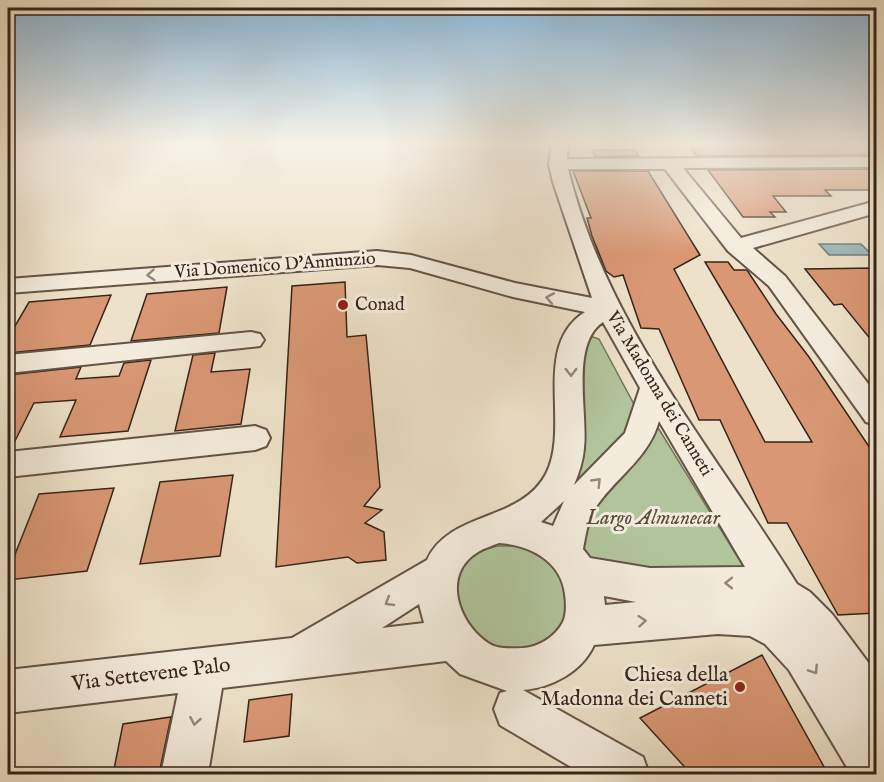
<svg xmlns="http://www.w3.org/2000/svg" width="884" height="782" font-family="'IM FELL English',serif">
  <style>
    .green { fill: #b1c49c; stroke: #74745a; stroke-width: 1.5 }
    .water { fill: #9dbcbf; stroke: #747f7d; stroke-width: 1.5 }
    .building { fill: #d99774; stroke: #362419; stroke-width: 1.5 }
    .lines { fill: none; stroke-linecap: round; stroke-linejoin: round }
    .minor-casing { stroke: #645445; stroke-width: 4 }
    .minor { fill: #f3ecdc; fill-rule: evenodd }
    .oneway { stroke: #94887a }
    .poi-dot { fill: #8f2418; stroke: #f3ecdc; stroke-width: 2 }
    .labels { text-anchor: middle; dominant-baseline: central; stroke-width: 6; stroke-linejoin: round; paint-order: stroke }
    .street-label { font-size: 18px; fill: #362419; stroke: #f3ecdc }
    .poi-label { font-size: 18px; fill: #362419; stroke: #f3ecdc; text-anchor: start }
    .near-park-label { font-size: 21px; font-style: italic; fill: #554c3a; stroke: #f3ecdc }
    .near-street-label { font-size: 21px; fill: #362419; stroke: #f3ecdc }
    .near-poi-label { font-size: 21px; fill: #362419; stroke: #f3ecdc; text-anchor: end }
  </style>
  <rect width="100%" height="100%" fill="#ede2c9"/>
  <filter id="stains"><feTurbulence type="fractalNoise" baseFrequency=".00333" numOctaves="4"/><feColorMatrix values="0 0 0 0 .2 0 0 0 0 .09 0 0 0 0 .02 0 0 0 .5 -.17"/></filter>
  <radialGradient id="worn" r=".72"><stop offset=".6" stop-color="#630" stop-opacity="0"/><stop offset="1" stop-color="#630" stop-opacity=".3"/></radialGradient>
  <g class="green">
    <path d="M593,337l6,2 37,69 -1,17 -45,52 -9,1 -8,-5 13,-133z"/>
    <path d="M657,426l88,143c-32,0 -125,9 -150,-6 -13,-8 -16,-22 -11,-36 2,-7 4,-19 9,-25 24,-28 52,-37 64,-76z"/>
    <path d="M497,546h18l18,5 16,11 12,14 7,17v18l-5,16 -12,14 -36,12 -37,-12 -22,-31 1,-34 9,-15 14,-10z"/>
  </g>
  <path class="water" d="M819,244h42l11,11h-43z"/>
  <g class="building">
    <path d="M687,143h189v12l-179,1z"/>
    <path d="M592,150h43l4,6 -44,1z"/>
    <path d="M876,169v21h-51l6,6h-58l13,16h-16l5,5h-32l-35,-47z"/>
    <path d="M573,171h75l52,84 -26,14 91,173h47l-107,-180h23l6,8h13l29,44 33,43 67,100v156l-38,2 -51,-92h-19l-48,-103h-21l-40,-91 -18,-1 -18,-53 -9,2 -8,-6 -14,-35 -5,-18h4z"/>
    <path d="M876,268v78l-34,-42 -8,1 -29,-36z"/>
    <path d="M345,282l2,55 19,-2 14,152 -16,19 18,4 -17,13 19,9 2,28 -29,3 -9,-6 -72,10 16,-281z"/>
    <path d="M227,287l-8,46 -88,8 16,-47z"/>
    <path d="M111,295l-21,50 -82,8v-15l21,-36z"/>
    <path d="M215,353l-4,19 39,-3 -9,55 -66,7 18,-76z"/>
    <path d="M151,360l-23,71 -68,6 16,-37 -42,3 -23,46 -3,1v-75l73,-8 -5,12 43,-3 5,-13z"/>
    <path d="M233,475l-13,81 -80,8 20,-82z"/>
    <path d="M114,488l-27,83 -79,9v-8l31,-78z"/>
    <path d="M762,655l66,119h-137l-51,-56z"/>
    <path d="M292,694l-3,42 -45,6 5,-42z"/>
    <path d="M171,717l-12,57h-46l10,-50z"/>
  </g>
  <g class="lines">
    <defs>
      <g id="minor">
        <path d="M552,143h16l-1,16 309,-2v10l-193,1 58,70 135,-37v12l-123,35 32,28 91,118v31l-10,-3 -97,-136 -41,-35 -63,-82h-97c38,156 146,281 229,415l13,8 22,22 44,59v101h-25l-62,-104 -24,-26 -15,-8 -32,-2 -124,11c-12,27 -43,43 -71,45l120,67 6,17h-66l-83,-49 -6,-16 6,-16 7,-2 -47,-17 -14,-13 -224,27 -14,86h-47l17,-81 -170,20v-43l284,-32 135,-78c22,-49 94,-38 119,-86 25,-48 -15,-128 39,-162l-72,-15 -103,-29 -33,-3 -369,28v-14l369,-28 34,4 104,28 77,15 -39,-116 -4,-18zM603,322l37,66 -15,45 -51,52c5,-12 9,-24 10,-37 4,-35 -14,-104 19,-126zM659,421l86,146 -95,1 -60,-10 -7,-9c3,-15 5,-33 15,-45 21,-29 51,-47 61,-83zM564,501l-11,25 -12,-4zM499,543c31,2 62,18 66,51 1,8 2,20 -2,28 -8,15 -24,25 -40,26 -12,0 -25,2 -35,-5 -30,-20 -47,-69 -10,-91 6,-4 14,-6 21,-9zM604,596l32,6 -31,3zM419,604l5,19 -42,5z"/>
        <path d="M251,332l9,2 4,6 -4,6 -252,27v-18z"/>
        <path d="M255,426l11,4 4,8 -4,8 -11,4 -247,27v-25z"/>
      </g>
    </defs>
    <use href="#minor" class="minor-casing"/>
    <use href="#minor" class="minor"/>
  </g>
  <defs><path id="oneway-chevron" d="M-2-3.5L2.5 0L-2 3.5" fill="none" stroke-width="1.6" stroke-linecap="round" stroke-linejoin="round" transform="scale(1.5)"/></defs>
  <g class="oneway">
    <use href="#oneway-chevron" transform="translate(151 275) rotate(176)"/>
    <use href="#oneway-chevron" transform="translate(550 298) rotate(-169)"/>
    <use href="#oneway-chevron" transform="translate(571 372) rotate(90)"/>
    <use href="#oneway-chevron" transform="translate(597 482) rotate(-46)"/>
    <use href="#oneway-chevron" transform="translate(729 583) rotate(-180)"/>
    <use href="#oneway-chevron" transform="translate(389 602) rotate(149)"/>
    <use href="#oneway-chevron" transform="translate(642 621) rotate(-5)"/>
    <use href="#oneway-chevron" transform="translate(814 670) rotate(57)"/>
    <use href="#oneway-chevron" transform="translate(195 721) rotate(100)"/>
  </g>
  <linearGradient id="sky" x2="0" y2="1"><stop stop-color="#8ab7d8"/><stop offset="0.57" stop-color="#f7f2e7"/><stop offset="1" stop-color="#f7f2e7" stop-opacity="0"/></linearGradient>
  <rect width="884" height="253" fill="url(#sky)"/>
  <g class="poi-dot">
    <circle cx="343" cy="305" r="6"/>
    <circle cx="740" cy="687" r="6"/>
  </g>
  <g class="labels">
    <g class="street-label">
      <text transform="translate(275 266) rotate(-4)">Via Domenico D'Annunzio</text>
      <text transform="translate(659 394) rotate(59)">Via Madonna dei Canneti</text>
    </g>
    <g class="poi-label">
      <text x="355" y="305">Conad</text>
    </g>
    <g class="near-park-label">
      <text x="653" y="518">Largo Almunecar</text>
    </g>
    <g class="near-street-label">
      <text transform="translate(151 675) rotate(-7)">Via Settevene Palo</text>
    </g>
    <g class="near-poi-label">
      <text x="728" y="675">Chiesa della<tspan x="728" dy="24">Madonna dei Canneti</tspan></text>
    </g>
  </g>
  <rect width="884" height="782" fill="none" stroke="#ede2c9" stroke-width="30"/>
  <rect x="9" y="9" width="866" height="764" fill="none" stroke="#362419" stroke-width="3"/>
  <rect x="15" y="15" width="854" height="752" fill="none" stroke="#362419" stroke-width="1.5"/>
  <rect width="100%" height="100%" filter="url(#stains)"/>
  <rect width="100%" height="100%" fill="url(#worn)"/>
</svg>
